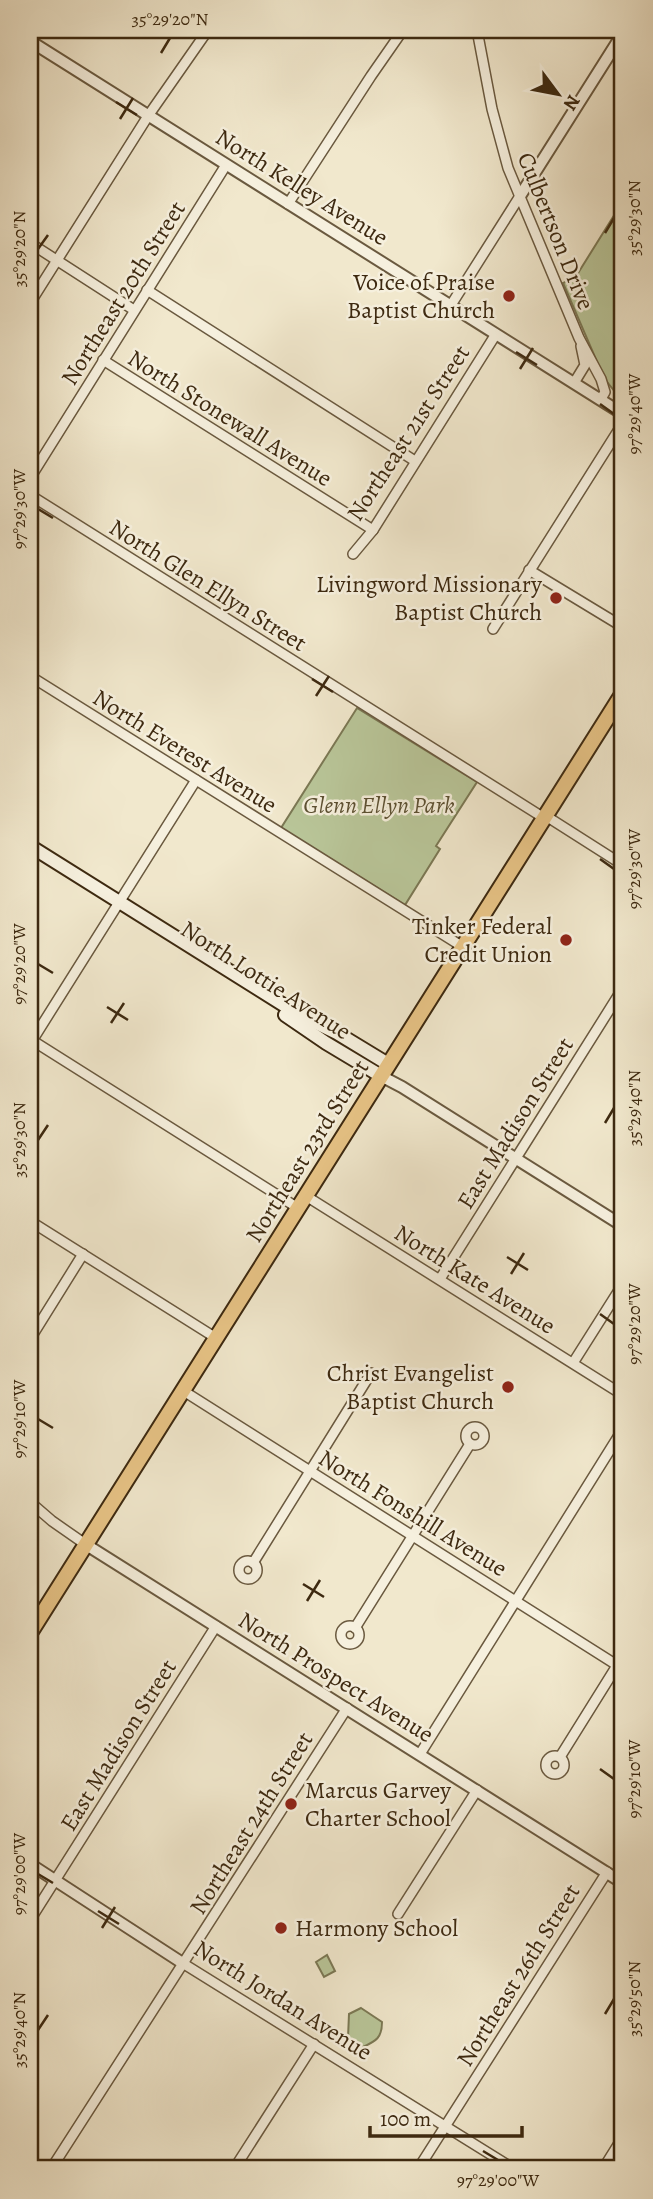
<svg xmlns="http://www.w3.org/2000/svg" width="653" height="2199" font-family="Alegreya,serif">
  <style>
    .green { fill: #b9c699; stroke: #7b7854; stroke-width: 2 }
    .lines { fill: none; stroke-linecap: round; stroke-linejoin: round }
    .minor-casing { stroke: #6a593f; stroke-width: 12 }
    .tertiary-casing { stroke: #6a593f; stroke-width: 14 }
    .secondary-casing { stroke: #3d2910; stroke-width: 16 }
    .primary-casing { stroke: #3d2910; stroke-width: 18 }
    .minor { stroke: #f6f0de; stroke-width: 9 }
    .tertiary { stroke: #f6f0de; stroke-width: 10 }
    .secondary { stroke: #f6f0de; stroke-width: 12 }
    .primary { stroke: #e8c486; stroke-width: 14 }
    .ticks { fill: none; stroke: #3d2910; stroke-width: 2.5 }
    .poi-dot { fill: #8f2418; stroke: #f6f0de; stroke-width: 2.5 }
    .labels { text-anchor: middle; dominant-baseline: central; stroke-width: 5; stroke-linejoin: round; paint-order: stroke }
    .street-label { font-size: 24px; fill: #3d2910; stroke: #f6f0de }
    .poi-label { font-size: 24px; fill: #3d2910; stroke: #f6f0de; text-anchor: end }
    .park-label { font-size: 24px; font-style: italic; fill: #5c5032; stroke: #f6f0de }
    .neatline { fill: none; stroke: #3d2910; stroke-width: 2.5 }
    .ticks-label { font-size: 18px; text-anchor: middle; fill: #3d2910 }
  </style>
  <rect width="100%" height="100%" fill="#f1e8cd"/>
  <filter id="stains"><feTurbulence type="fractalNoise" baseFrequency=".00286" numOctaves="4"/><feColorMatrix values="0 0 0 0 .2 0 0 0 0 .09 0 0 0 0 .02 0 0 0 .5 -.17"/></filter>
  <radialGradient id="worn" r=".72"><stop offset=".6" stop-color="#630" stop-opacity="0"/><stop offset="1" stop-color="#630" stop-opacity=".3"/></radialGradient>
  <g class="green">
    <path d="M623,201v201l-19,-24 -41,-95 12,-5z"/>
    <path d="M357,708l120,74 -41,64 4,3 -35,56 -124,-77z"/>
    <path d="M327,1955l8,16 -11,6 -8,-15z"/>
    <path d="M361,2008l21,14c0,16 -6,19 -19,25l-15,-9 1,-24z"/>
  </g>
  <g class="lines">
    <defs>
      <g id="minor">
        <path d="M477,30l15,79 16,59 71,170 22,41 4,13 -4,7"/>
        <path d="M288,204l83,-128 32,-46"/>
        <path d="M30,243l104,67"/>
        <path d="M147,290l268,171"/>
        <path d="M30,303l118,-187 60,-86"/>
        <path d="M451,305l69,-109"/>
        <path d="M103,360l270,170"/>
        <path d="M574,383l11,-18 -4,-19"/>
        <path d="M30,478l196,-313"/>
        <path d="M30,495l514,323"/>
        <path d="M353,554l20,-24 123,-196"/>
        <path d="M529,570l94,57"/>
        <path d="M493,629l130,-206"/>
        <path d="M30,676l433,271"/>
        <path d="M546,816l77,49"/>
        <path d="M30,1039l268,169"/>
        <path d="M30,1044l166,-264"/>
        <path d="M306,1196l317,199"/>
        <path d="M30,1221l186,117"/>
        <path d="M440,1279l183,-291"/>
        <path d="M30,1339l53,-85"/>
        <path d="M573,1363l50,-79"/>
        <path d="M182,1390l441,279"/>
        <circle cx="475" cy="1436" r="9"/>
        <path d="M30,1502l22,19 33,23"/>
        <circle cx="248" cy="1570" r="9"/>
        <path d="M253,1563l118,-190"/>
        <circle cx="350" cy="1635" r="9"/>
        <path d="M355,1628l115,-184"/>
        <path d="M420,1754l203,-325"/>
        <circle cx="555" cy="1765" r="9"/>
        <path d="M560,1757l63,-101"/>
        <path d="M398,1914l79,-124"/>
        <path d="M30,1920l186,-294"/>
        <path d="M184,1964l330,205"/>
        <path d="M51,2169l296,-461"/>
        <path d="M234,2169l80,-125"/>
        <path d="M418,2169l189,-297"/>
        <path d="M603,2169l20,-32"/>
      </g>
      <g id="tertiary">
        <path d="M30,41l593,373"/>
        <path d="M520,196l103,-163"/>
        <path d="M381,1076l21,11 221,139"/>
        <path d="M85,1544l538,339"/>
        <path d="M30,1864l154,100"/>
      </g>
      <g id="secondary">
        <path d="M30,846l268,168 39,19 51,31"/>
        <path d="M285,1015l41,28 55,33"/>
      </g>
      <path id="primary" d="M30,1633l593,-940"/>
    </defs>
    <use href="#minor" class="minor-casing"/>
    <use href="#tertiary" class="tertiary-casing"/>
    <use href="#secondary" class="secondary-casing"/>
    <use href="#primary" class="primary-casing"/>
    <use href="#minor" class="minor"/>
    <use href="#tertiary" class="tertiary"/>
    <use href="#secondary" class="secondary"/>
    <use href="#primary" class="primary"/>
  </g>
  <path class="ticks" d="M161,53l9,-15M116,102l21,13M120,119l13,-21M605,233l9,-15M38,249l10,-14M516,352l21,13M520,369l13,-21M600,404l14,10M38,509l15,9M312,679l21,13M316,696l13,-20M600,859l14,10M38,964l15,9M107,1007l21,13M111,1023l13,-20M605,1123l9,-15M38,1140l10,-15M507,1257l21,13M511,1274l13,-21M600,1314l14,10M38,1419l15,9M303,1584l21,13M307,1601l13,-21M600,1769l14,10M38,1874l15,9M98,1911l21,13M102,1928l13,-21M605,2014l9,-15M38,2030l10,-15M483,2151l15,9"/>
  <g class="poi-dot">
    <circle cx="509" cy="296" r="7"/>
    <circle cx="556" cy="598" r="7"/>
    <circle cx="566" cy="940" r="7"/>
    <circle cx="508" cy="1387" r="7"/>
    <circle cx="291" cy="1804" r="7"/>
    <circle cx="281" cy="1928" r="7"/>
  </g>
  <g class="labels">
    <g class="street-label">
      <text transform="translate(302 187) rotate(32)">North Kelley Avenue</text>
      <text transform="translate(556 231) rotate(68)">Culbertson Drive</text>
      <text transform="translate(123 293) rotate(-58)">Northeast 20th Street</text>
      <text transform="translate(230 418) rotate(32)">North Stonewall Avenue</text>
      <text transform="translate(408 433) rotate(-57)">Northeast 21st Street</text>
      <text transform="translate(208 585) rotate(32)">North Glen Ellyn Street</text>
      <text transform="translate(185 751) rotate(32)">North Everest Avenue</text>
      <text transform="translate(266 980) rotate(33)">North Lottie Avenue</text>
      <text transform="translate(515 1123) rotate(-58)">East Madison Street</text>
      <text transform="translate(307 1151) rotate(-58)">Northeast 23rd Street</text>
      <text transform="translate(475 1279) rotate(32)">North Kate Avenue</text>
      <text transform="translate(413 1513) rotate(32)">North Fonshill Avenue</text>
      <text transform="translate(336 1677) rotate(32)">North Prospect Avenue</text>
      <text transform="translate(118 1745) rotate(-58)">East Madison Street</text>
      <text transform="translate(251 1823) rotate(-58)">Northeast 24th Street</text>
      <text transform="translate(518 1975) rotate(-58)">Northeast 26th Street</text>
      <text transform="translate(283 2000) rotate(32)">North Jordan Avenue</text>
    </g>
    <g class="poi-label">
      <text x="495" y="282">Voice of Praise<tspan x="495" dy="28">Baptist Church</tspan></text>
      <text x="542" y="584">Livingword Missionary<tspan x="542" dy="28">Baptist Church</tspan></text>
      <text x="552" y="926">Tinker Federal<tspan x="552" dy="28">Credit Union</tspan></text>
      <text x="494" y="1373">Christ Evangelist<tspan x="494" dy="28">Baptist Church</tspan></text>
      <text x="305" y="1790" text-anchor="start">Marcus Garvey<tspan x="305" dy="28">Charter School</tspan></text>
      <text x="295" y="1928" text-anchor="start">Harmony School</text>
    </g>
    <g class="park-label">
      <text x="379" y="805">Glenn Ellyn Park</text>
    </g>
  </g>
  <rect width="653" height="2199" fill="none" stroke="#f1e8cd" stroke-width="77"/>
  <g transform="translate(558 94) rotate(122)" stroke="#f6f0de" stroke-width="5" paint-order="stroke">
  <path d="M0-5L12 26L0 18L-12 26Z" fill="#3d2910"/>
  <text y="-10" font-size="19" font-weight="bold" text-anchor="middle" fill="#3d2910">N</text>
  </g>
  <path d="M370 2126v10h152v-10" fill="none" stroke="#3d2910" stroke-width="3.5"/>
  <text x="380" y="2126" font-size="21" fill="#3d2910" stroke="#f6f0de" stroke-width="5" paint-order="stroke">100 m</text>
  <rect x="38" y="38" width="576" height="2122" class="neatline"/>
  <g class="ticks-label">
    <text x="170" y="25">35°29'20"N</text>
    <text transform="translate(634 218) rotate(-90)" y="6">35°29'30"N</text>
    <text transform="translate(19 249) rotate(-90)" y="6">35°29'20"N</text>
    <text transform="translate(634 414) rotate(-90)" y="6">97°29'40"W</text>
    <text transform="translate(19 509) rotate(-90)" y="6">97°29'30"W</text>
    <text transform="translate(634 869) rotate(-90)" y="6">97°29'30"W</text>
    <text transform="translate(19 964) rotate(-90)" y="6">97°29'20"W</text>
    <text transform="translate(634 1108) rotate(-90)" y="6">35°29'40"N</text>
    <text transform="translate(19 1140) rotate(-90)" y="6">35°29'30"N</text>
    <text transform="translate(634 1324) rotate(-90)" y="6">97°29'20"W</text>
    <text transform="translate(19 1419) rotate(-90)" y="6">97°29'10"W</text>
    <text transform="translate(634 1779) rotate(-90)" y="6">97°29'10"W</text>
    <text transform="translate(19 1874) rotate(-90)" y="6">97°29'00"W</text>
    <text transform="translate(634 1999) rotate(-90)" y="6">35°29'50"N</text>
    <text transform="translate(19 2030) rotate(-90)" y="6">35°29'40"N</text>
    <text x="498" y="2186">97°29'00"W</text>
  </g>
  <rect width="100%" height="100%" filter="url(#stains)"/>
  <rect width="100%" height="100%" fill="url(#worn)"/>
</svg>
